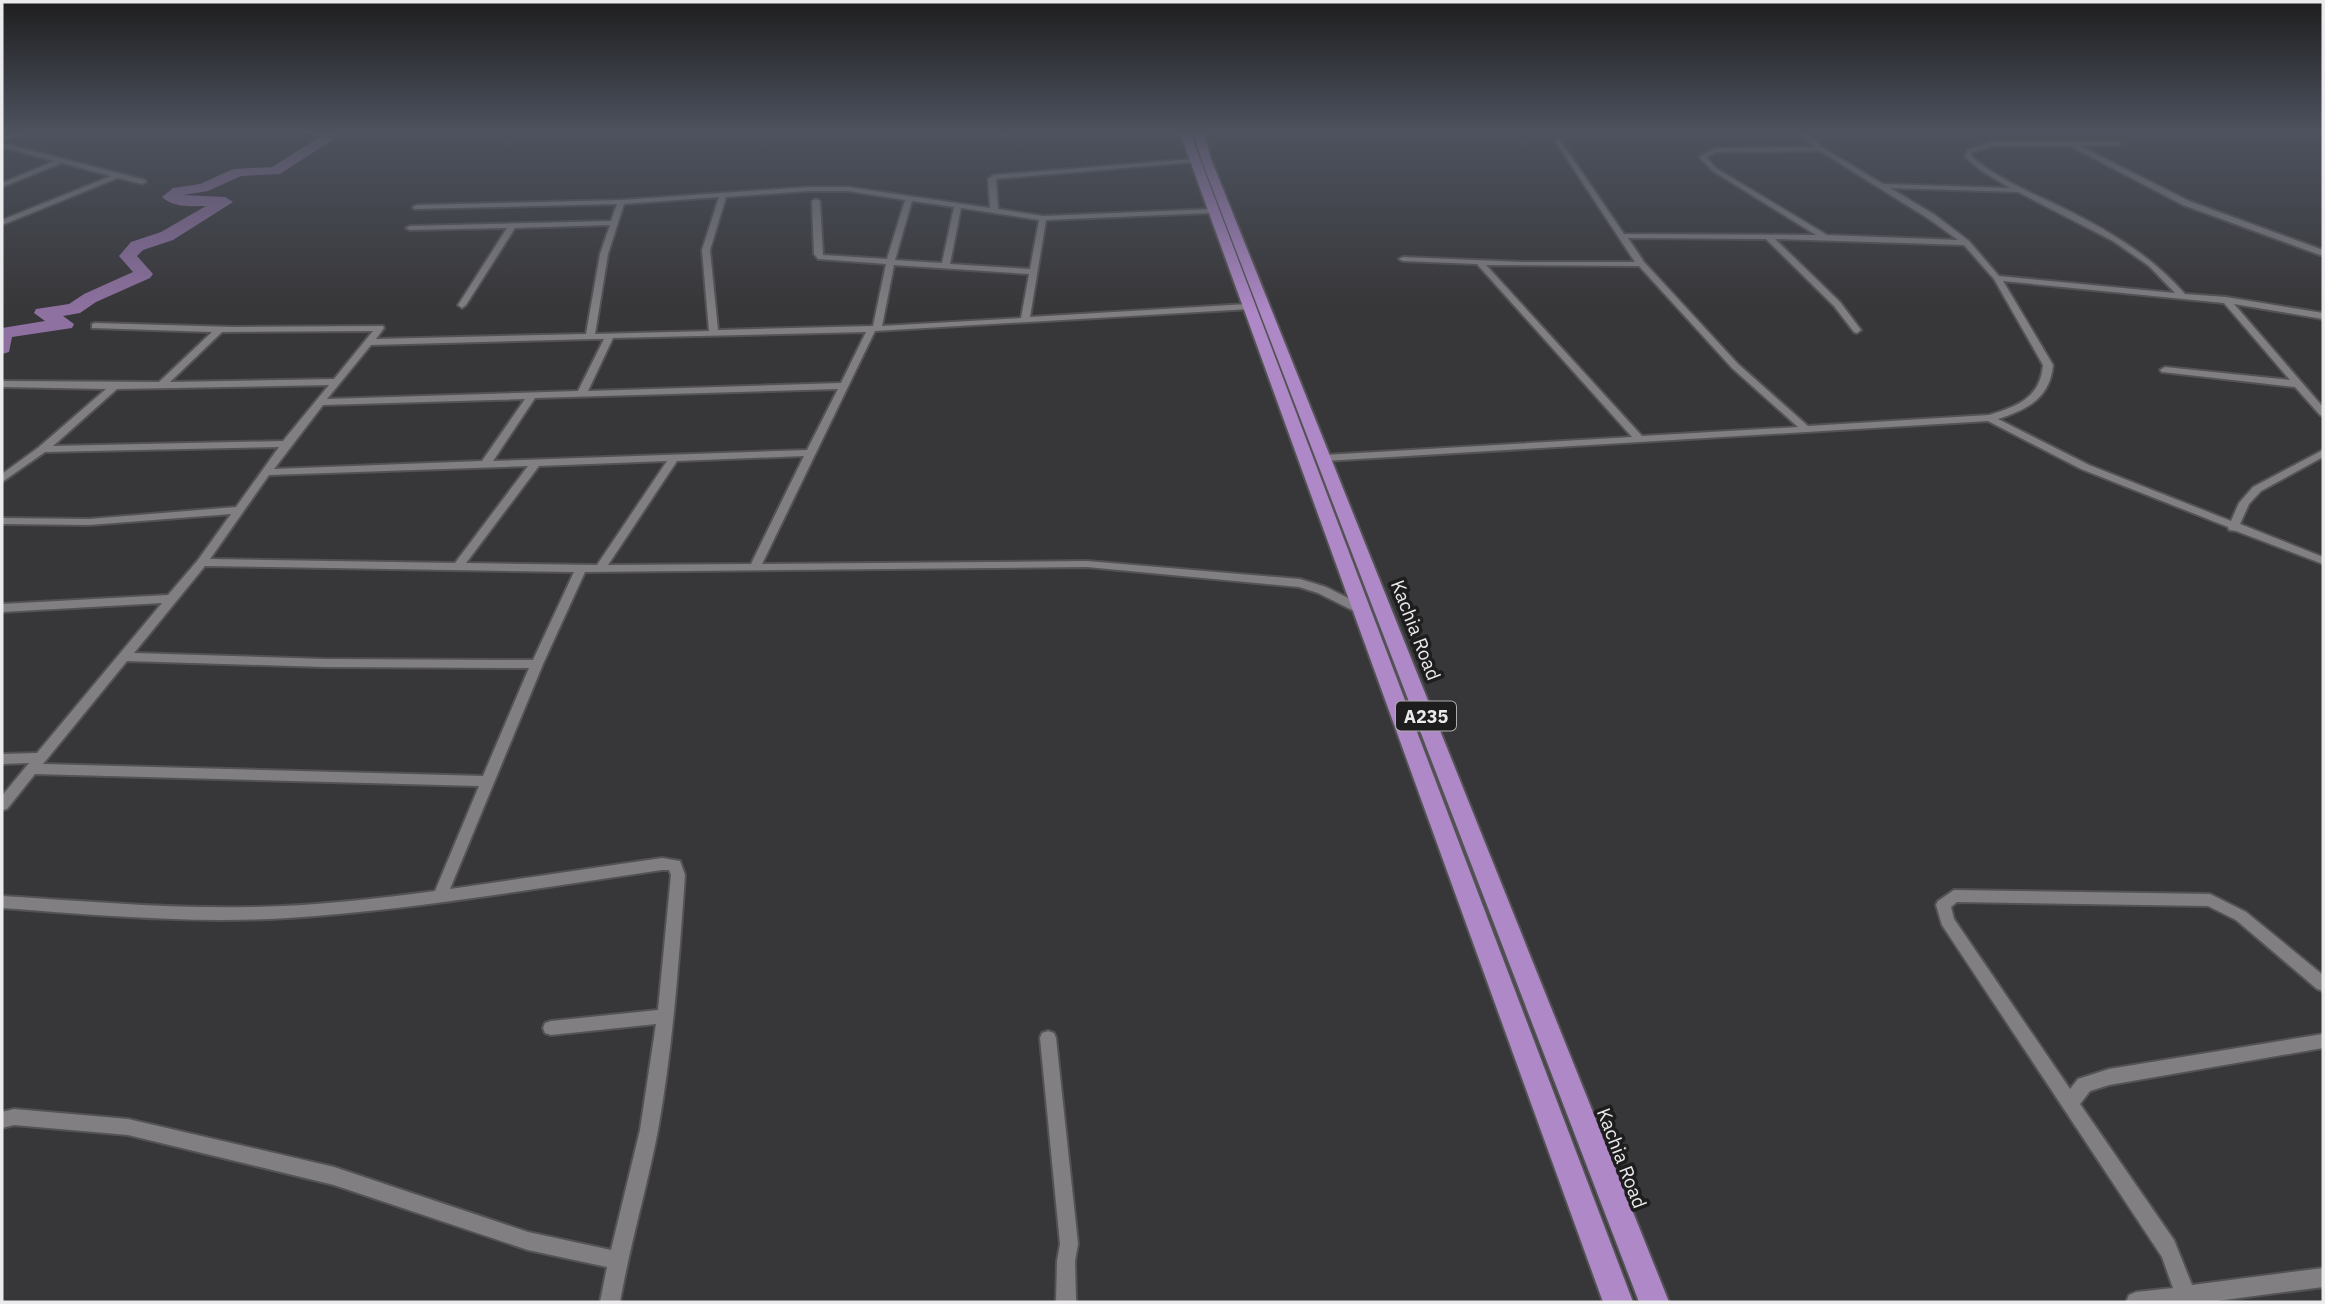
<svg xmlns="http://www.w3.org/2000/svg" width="2325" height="1304" font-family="'IBM Plex Sans',sans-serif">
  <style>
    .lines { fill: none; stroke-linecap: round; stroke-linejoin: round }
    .river { fill: #8f71a1; fill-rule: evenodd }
    .minor-casing { stroke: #535254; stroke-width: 4 }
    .trunk-casing { stroke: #535254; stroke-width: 4 }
    .minor { fill: #817f82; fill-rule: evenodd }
    .trunk { fill: #ae88c7; fill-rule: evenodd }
    .labels { text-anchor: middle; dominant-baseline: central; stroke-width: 7; stroke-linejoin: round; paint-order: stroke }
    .shield { fill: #1e1d1e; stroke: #aeacae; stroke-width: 2 }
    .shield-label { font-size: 18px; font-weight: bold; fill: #ebeaec }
    .street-label { font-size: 19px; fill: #ebeaec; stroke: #1e1d1e }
  </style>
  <rect width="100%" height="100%" fill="#373638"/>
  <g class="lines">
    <path class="river" d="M296,130h35l9,5 -60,39 -39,2 -33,15 -25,4 42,2 8,5 -60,38 -30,10 -6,6 16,18 -3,4 -54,24 -16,11 -17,3 11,8 -2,4 -60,9 -3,15 -7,2v-26l43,-7 -11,-8 2,-4 33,-5 15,-10 49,-22 -14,-16 12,-14 30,-10 45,-26c-16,0 -32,2 -44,-9l11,-9 27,-4 33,-15 39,-2 48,-30z"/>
    <defs>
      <g id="minor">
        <path d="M18,130h10l-26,11v-4z"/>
        <path d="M1000,130h6l-2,5h-4z"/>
        <path d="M1797,130h7l19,18 60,36 127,4 -30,-18 -15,-13 2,-7 27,-8h124l3,2 -1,1 -40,1 109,55 134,49v5h-3l-137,-50 -113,-59h-76l-22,6 -1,4c25,22 57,35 88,50 47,23 91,48 126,88l41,3 97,16v6l-89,-15 89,103v9l-3,-1 -25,-28 -133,-15 -2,-2 5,-3 125,13 -66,-77 -221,-22 50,84c-3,33 -25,44 -55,54l91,46 142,56 8,-18 14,-16 70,-37v7l-62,34 -12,13 -9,20 83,33v7l-87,-33 -7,-1 -1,-3 -147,-58 -93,-48 -663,40 -5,-3 5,-3 307,-18 -155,-173 -74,-3 -4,-2 4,-2 121,5h111l-80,-121 3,-2 2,1 64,94 192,1 -103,-64 -14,-14 16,-9 100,-1zM1820,151l109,68 29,21 -131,-5 -110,-66 -11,-12 10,-5zM1890,188l128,4 95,49 36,25 26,27 -176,-17 -30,-35 -34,-26zM1628,238l138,1 68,67 20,26 3,1 4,-3 -21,-28 -65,-63 189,6 30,34 49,86c-3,33 -25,41 -54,50l-181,11 -70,-62 -94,-102zM1486,265l153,1 93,102 66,59 -156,9z"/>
        <path d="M2,143l143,37 1,2 -4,2 -24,-6 -116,47v-5l109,-44 -49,-13 -60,24v-4l52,-22 -52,-14z"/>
        <path d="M1193,159l2,1v2l-199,17 2,30 45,7 169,-7 4,2 -4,2 -166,7 -16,97 217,-13 3,1v4l-375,22 -113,233 325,-3 213,18 26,8 38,19 2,3 -2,3h-8l-38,-19 -19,-6 -212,-20 -502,5 -42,92 -93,225 212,-31 18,3 5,14c-6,86 -12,170 -27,255 -11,58 -28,114 -38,172h-20l7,-35 -79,-17 -194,-65 -206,-50 -114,-10 -12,3v-16l12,-3 114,10 206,48 194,65 83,18 29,-120 16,-106 -105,11 -6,-2 -2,-5 2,-5 6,-2 107,-11 13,-135 -2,-5h-7c-124,18 -249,40 -374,48 -95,6 -191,-3 -286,-10v-12c84,5 168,13 251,11 61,-1 122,-8 182,-16l44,-105 -444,-12 -28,35 -5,1v-14l27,-33 -27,1v-10l35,-1 125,-150 -160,9v-8l166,-9 30,-35 33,-46 -142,11 -87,-1v-6l87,1 147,-12 43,-60 -234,5 -43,30v-8l37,-27 67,-58 -104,-2v-6l157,1 53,-50 -120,-4v-4l3,-1 140,4 148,-1 1,2 -8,11 210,-5 14,-80 10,-29 -95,3 -49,77 -4,3 -4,-3 49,-77 -97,2 -4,-2 4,-2 201,-5 6,-17 -203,5 -1,-2 4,-2 204,-5 188,-13h39l142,21 -2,-29 6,-4zM809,191h39l57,9 -18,59 -64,-4 -3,-54 -4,-2 -4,2 2,53 4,5 68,5 -13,62 -155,4 -8,-80 16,-53zM719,197l-17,53 7,81 -114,3 13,-80 16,-50zM912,201l42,6 -12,56 -47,-3zM961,208l78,12 -9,49 -80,-5zM894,265l135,9 -8,44 -139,8zM373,331l-39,48 -164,3 52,-50zM866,332l-25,51 -253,8 25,-53zM593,339h11l-26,52 -251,8 44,-54zM329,385l-46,56 -230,5 64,-57zM838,389l-31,61 -314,11 42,-63zM525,399l-43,62 -208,8 49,-64zM804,456l-53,108 -143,1 69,-104zM667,461l-70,104 -131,-2 73,-97zM528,466l-73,97 -245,-4 59,-84zM205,566l369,6 -41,88 -209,-1 -190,-6zM127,661l197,6 205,1 -46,108 -440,-12z"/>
        <path d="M1954,890l256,4 36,18 77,63v16l-6,-2 -81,-69 -28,-14 -251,-4 -6,5 3,12 116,170 8,-10 31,-10 214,-35v14l-214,37 -19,6 -10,13 94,136 18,45 131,-17v19l-114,15h-83l3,-7 7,-3 37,-4 -11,-31 -220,-332 -6,-20 2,-4z"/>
        <path d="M1048,1031l6,2 2,5 22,206 -3,17 1,41h-20l1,-41 3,-17 -20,-206 2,-5z"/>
      </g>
      <g id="trunk">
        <path d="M1179,130h10l444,1172h-30z"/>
        <path d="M1193,130h10l8,29 458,1143h-30l-438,-1143z"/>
      </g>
    </defs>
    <use href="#minor" class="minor-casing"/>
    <use href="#trunk" class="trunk-casing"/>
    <use href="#minor" class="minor"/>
    <use href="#trunk" class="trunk"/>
  </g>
  <linearGradient id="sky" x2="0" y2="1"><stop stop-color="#1e1e1f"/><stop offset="0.42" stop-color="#4d525e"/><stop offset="1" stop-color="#4d525e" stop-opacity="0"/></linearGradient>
  <rect width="2325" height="313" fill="url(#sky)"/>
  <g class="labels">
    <rect class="shield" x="1396" y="701.5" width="60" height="29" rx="5"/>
    <g class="shield-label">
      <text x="1426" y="716">A235</text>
    </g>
    <g class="street-label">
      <text transform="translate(1416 630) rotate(69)">Kachia Road</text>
      <text transform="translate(1622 1158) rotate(69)">Kachia Road</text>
    </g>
  </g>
  <rect width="2325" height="1304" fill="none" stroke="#ebeaec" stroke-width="7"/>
</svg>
